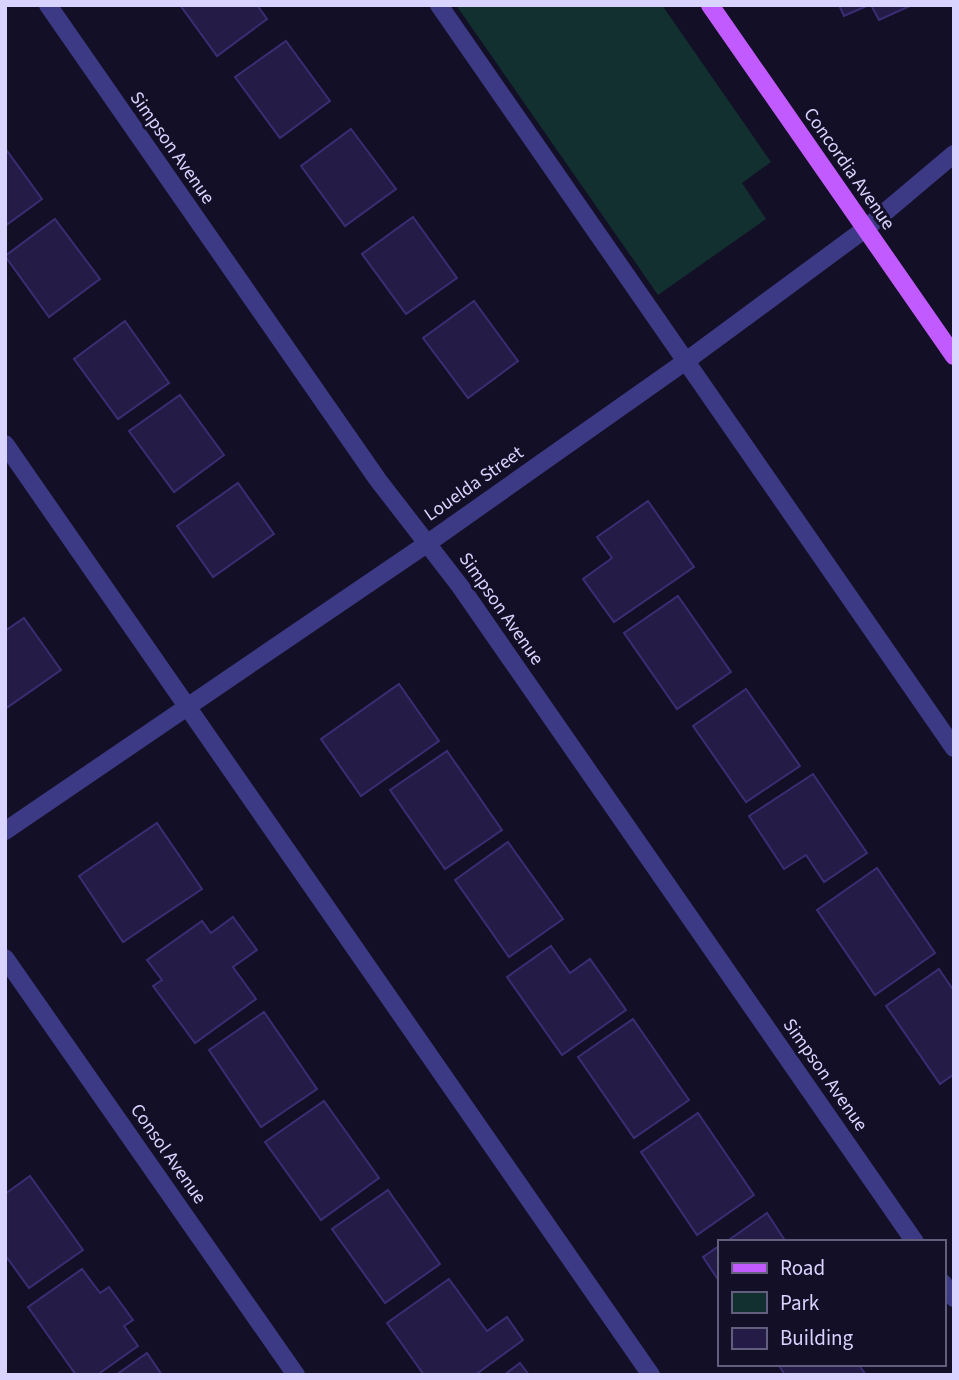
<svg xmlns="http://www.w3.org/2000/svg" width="959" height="1380" font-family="'Source Sans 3',sans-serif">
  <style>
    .green { fill: #12302f }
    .building { fill: #241b47; stroke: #3b2d73; stroke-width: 2 }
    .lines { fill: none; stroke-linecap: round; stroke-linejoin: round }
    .minor { stroke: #3d3a85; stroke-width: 18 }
    .major { stroke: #c25bff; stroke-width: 18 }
    .labels { text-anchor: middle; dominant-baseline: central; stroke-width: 6; stroke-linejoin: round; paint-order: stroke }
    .street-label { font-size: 19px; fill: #d9d4ff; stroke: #130f26 }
  </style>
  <rect width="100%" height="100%" fill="#130f26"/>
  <path class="green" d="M456,5h206l109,157 -29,21 24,36 -108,76z"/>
  <g class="building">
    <path d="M180,5h77l10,14 -50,37z"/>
    <path d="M839,5h30l-25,11z"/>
    <path d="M871,5h41l-33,15z"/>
    <path d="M286,41l44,60 -50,37 -45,-61z"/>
    <path d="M351,129l45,60 -51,37 -44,-60z"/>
    <path d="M5,148l37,51 -37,27z"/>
    <path d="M413,217l44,61 -51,36 -44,-60z"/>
    <path d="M55,219l45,60 -51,38 -44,-61z"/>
    <path d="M474,301l44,60 -50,37 -45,-60z"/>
    <path d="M125,321l44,62 -51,36 -44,-60z"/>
    <path d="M180,395l44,60 -50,37 -45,-61z"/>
    <path d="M238,483l36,51 -61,43 -36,-51z"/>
    <path d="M648,501l46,66 -80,55 -31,-43 29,-21 -15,-21z"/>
    <path d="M678,596l53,76 -54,37 -53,-76z"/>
    <path d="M24,618l37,52 -56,39v-78z"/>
    <path d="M399,684l40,57 -78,55 -40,-57z"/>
    <path d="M746,689l54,77 -54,36 -53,-76z"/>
    <path d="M447,751l55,79 -57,39 -55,-79z"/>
    <path d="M813,774l54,79 -43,29 -18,-27 -22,14 -35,-53z"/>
    <path d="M157,823l45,66 -79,53 -44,-66z"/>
    <path d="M508,842l55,77 -54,38 -54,-77z"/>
    <path d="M877,868l58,85 -60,42 -58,-85z"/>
    <path d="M233,917l24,33 -24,17 23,32 -61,44 -42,-57 9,-6 -15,-20 55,-39 9,12z"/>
    <path d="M551,946l19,27 20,-14 36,51 -64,45 -55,-78z"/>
    <path d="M939,969l15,22v83l-14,10 -54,-78z"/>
    <path d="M264,1012l53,77 -56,38 -52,-77z"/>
    <path d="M633,1019l56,81 -55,38 -56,-81z"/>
    <path d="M324,1101l55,77 -58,42 -56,-78z"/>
    <path d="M698,1113l56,82 -57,40 -56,-83z"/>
    <path d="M30,1176l53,74 -54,38 -24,-33v-61z"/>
    <path d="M388,1190l52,74 -55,39 -53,-74z"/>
    <path d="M767,1213l19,29h-60z"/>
    <path d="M719,1246v35l-16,-24z"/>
    <path d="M82,1269l18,24 9,-6 24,33 -9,6 14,20 -41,29h-21l-48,-68z"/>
    <path d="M449,1279l38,52 20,-14 16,23 -48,35h-51l-37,-52z"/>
    <path d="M147,1353l15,22h-46z"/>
    <path d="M520,1363l9,12h-25z"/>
    <path d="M778,1364h80l8,11h-81z"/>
  </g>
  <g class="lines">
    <g class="minor">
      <path d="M48,5l330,475 82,106 455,656"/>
      <path d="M439,5l515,743"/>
      <path d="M5,444l646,931"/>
      <path d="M5,831l423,-288 258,-182 179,-132 89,-75"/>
      <path d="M5,958l291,417"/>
      <path d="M943,1283l11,15"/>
    </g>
    <path class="major" d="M710,5l244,351"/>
  </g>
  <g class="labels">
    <g class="street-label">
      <text transform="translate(172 148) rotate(55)">Simpson Avenue</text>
      <text transform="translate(849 169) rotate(55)">Concordia Avenue</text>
      <text transform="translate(474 484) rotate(-35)">Louelda Street</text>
      <text transform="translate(501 609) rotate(55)">Simpson Avenue</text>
      <text transform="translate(825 1075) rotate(55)">Simpson Avenue</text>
      <text transform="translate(168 1154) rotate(55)">Consol Avenue</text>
    </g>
  </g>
  <rect width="959" height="1380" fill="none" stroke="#d9d4ff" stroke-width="14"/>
  <rect x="718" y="1240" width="228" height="126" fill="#130f26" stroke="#625e7d" stroke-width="2"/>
  <rect x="732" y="1263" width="35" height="10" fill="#c25bff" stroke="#625e7d" stroke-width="2"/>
  <text x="780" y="1275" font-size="21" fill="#d9d4ff">Road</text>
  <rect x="732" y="1292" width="35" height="21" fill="#12302f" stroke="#625e7d" stroke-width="2"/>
  <text x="780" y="1310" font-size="21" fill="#d9d4ff">Park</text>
  <rect x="732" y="1328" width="35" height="21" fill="#241b47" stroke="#625e7d" stroke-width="2"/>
  <text x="780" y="1345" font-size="21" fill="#d9d4ff">Building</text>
</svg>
